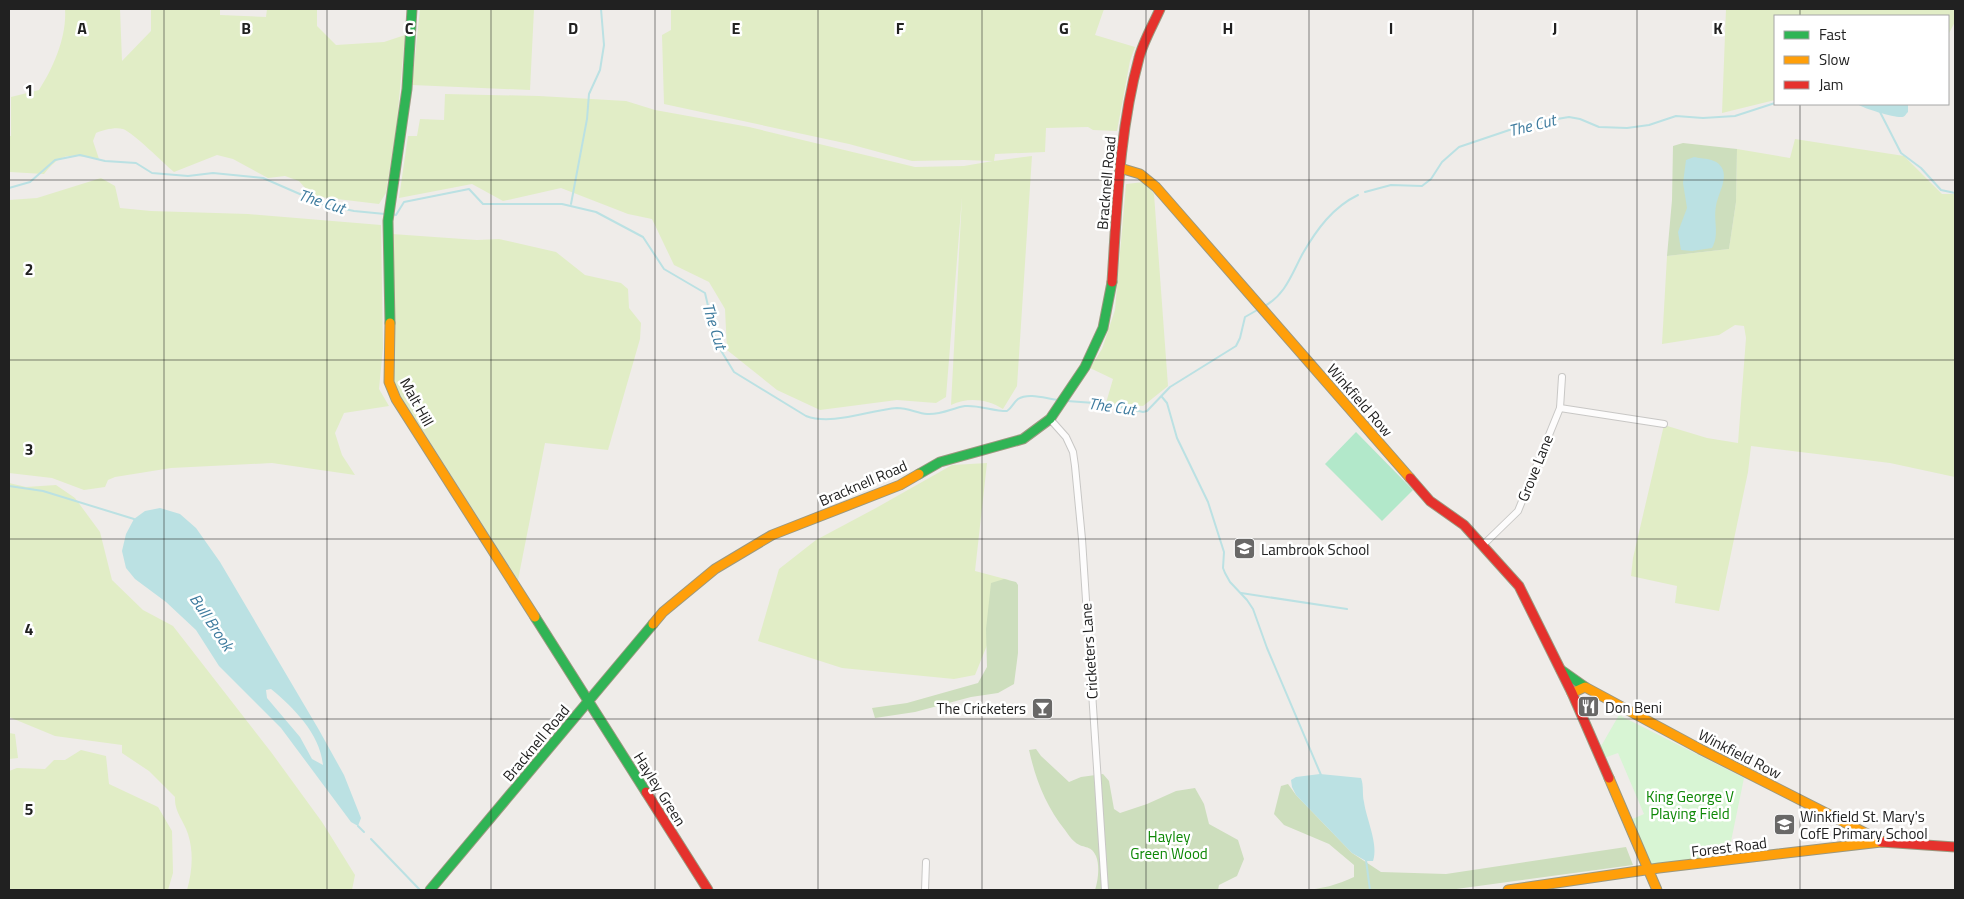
<svg xmlns="http://www.w3.org/2000/svg" width="1964" height="899" font-family="'Titillium Web',sans-serif">
  <style>
    .grass { fill: #e1edc6 }
    .forest { fill: #cddebd }
    .park { fill: #d8f5d4 }
    .pitch { fill: #b2e8ca }
    .water { fill: #bbe1e3; fill-rule: evenodd }
    .lines { fill: none; stroke-linecap: round; stroke-linejoin: round }
    .stream { stroke: #bbe1e3; stroke-width: 2 }
    .street-casing { stroke: #c8c7c5; stroke-width: 8 }
    .fast-casing { stroke: #9b987f; stroke-width: 11 }
    .slow-casing { stroke: #9b987f; stroke-width: 11 }
    .jam-casing { stroke: #9b987f; stroke-width: 11 }
    .street { stroke: #fdfcfc; stroke-width: 6 }
    .fast { stroke: #30b455; stroke-width: 9 }
    .slow { stroke: #ff9f0a; stroke-width: 9 }
    .jam { stroke: #e5322d; stroke-width: 9 }
    .grid { fill: none; stroke: #212121; stroke-width: 1; stroke-opacity: 0.55 }
    .labels { text-anchor: middle; dominant-baseline: central; stroke-width: 5; stroke-linejoin: round; paint-order: stroke }
    .street-label { font-size: 15px; fill: #212121; stroke: #fff }
    .poi-label { font-size: 15px; fill: #212121; stroke: #fff; text-anchor: start }
    .park-label { font-size: 15px; fill: #0d8805; stroke: #fff }
    .water-label { font-size: 16px; font-style: italic; fill: #3e7b9e; stroke: #fff }
    .grid-label { font-size: 16px; text-anchor: middle; font-weight: bold; fill: #212121; stroke: #fff; stroke-width: 5; stroke-linejoin: round; paint-order: stroke }
  </style>
  <rect width="100%" height="100%" fill="#efece9"/>
  <g class="grass">
    <path d="M65,9h55l2,52 29,-30v-22h69v6l46,2 1,-8h50v17l19,19 48,-3 21,-7 -8,86 -11,72 -7,11 -67,-8 -13,-15 -14,-5 -17,2 -35,-19 -16,-4 -43,17c-11,-9 -40,-39 -51,-43 -8,-2 -20,1 -27,4l-3,8 6,18c-27,-4 -37,-9 -55,15l-34,-2 -1,-36h2v-39l28,-7c15,-23 28,-54 26,-81z"/>
    <path d="M420,9h114l-4,81 -118,-5z"/>
    <path d="M671,9h433l-9,26 40,12 -5,14 -13,70 -24,-1 -5,-3 -42,1 -1,24 -50,2 -1,7 38,-5 -15,230 -14,23c-16,-10 -35,-12 -52,-4l11,-208 -16,200 -10,6 -39,-3 -77,10 -43,-20 -50,-40 -2,-41 -16,-27 -35,-17 -22,-46 -24,-5 -67,-26 -58,13 -31,-17 -73,14 9,-62h9l3,-17 24,1 1,-26 94,2 87,5 29,9 94,17 166,40 49,-1 29,-5 -29,-1 -52,1 -63,-17 -185,-40 -2,-69 9,-5z"/>
    <path d="M1726,9h229v13l-7,13v-19h-173v84l-53,13z"/>
    <path d="M1795,139l109,17 38,38h13v283l-65,-14 -139,-17 -3,26 -29,139 -44,-8 2,-17 -46,-10 2,-18 31,-133 43,13 31,5 8,-105 -2,-12 -9,-1 -16,10 -57,9 5,-88 62,-7 7,-47 1,-53 53,9z"/>
    <path d="M101,178l14,8 5,22 31,3 97,3 133,11 2,123 -4,41 10,17 -45,7 -9,20 7,22 13,20 -83,-12 -101,5 -56,9 -7,3 -3,7 -21,3 -32,-12 -43,-5v-273l28,-2z"/>
    <path d="M1144,182l10,12 14,192 -25,20 -37,-3 7,-24 -23,-11 12,-19 13,-39 11,-126z"/>
    <path d="M392,234l85,6 22,-1 57,13 29,23 36,8 7,6 1,19 12,15 -1,16 -32,111 -63,-7 -27,137 -125,-196 1,-62z"/>
    <path d="M987,463l-12,108 34,9 -15,48 -19,47 -21,4 -112,-11 -84,-27 21,-72 37,-29 60,-32 76,-43z"/>
    <path d="M9,483l17,4 30,-2 19,13 25,34 12,48 31,30 30,16 98,126 51,70 33,53 -3,15h-165c5,-18 7,-37 1,-56 -4,-13 -14,-22 -13,-37l-26,-26 -27,-18v-8l-67,-9 -46,-19z"/>
    <path d="M9,733l6,1 3,24 -9,1z"/>
    <path d="M81,750l25,6 3,28 49,23 14,24 1,42 -5,17h-159v-119l8,-3 28,1 9,-9h11z"/>
  </g>
  <g class="forest">
    <path d="M1683,143l54,6 -1,53 -7,47 -62,7 5,-56 1,-54z"/>
    <path d="M1004,579l12,3 2,3v68l-4,31 -16,9 -27,4 -56,15 -40,6 -3,-10 35,-5 71,-20 9,-16 -1,-38 5,-46z"/>
    <path d="M1036,749l5,7 28,26 12,-5 22,-3 6,7 5,28 6,4 27,-9 29,-13 19,-3 9,16 5,20 29,16 6,19 -7,17 -18,9 -1,5h-123c3,-8 5,-25 1,-34 -5,-12 -14,-7 -21,-14 -4,-3 -7,-8 -10,-12 -19,-24 -29,-49 -36,-80z"/>
    <path d="M1288,784l8,11 56,58 29,19 65,2 180,-27 7,18 -184,25h-146c19,-1 34,-5 51,-13v-12l-25,-21 -45,-19 -10,-11 7,-28z"/>
  </g>
  <path class="park" d="M1619,715l125,63 -16,78 -78,9 -20,-45 14,-6 -26,-61 -14,5 -4,-10z"/>
  <g class="pitch">
    <path d="M1356,432l57,58 -31,31 -57,-57z"/>
    <path d="M1808,829l21,1 -1,10 -21,-1z"/>
  </g>
  <g class="water">
    <path d="M1857,104h51v8c-3,3 -3,5 -7,5 -9,0 -36,-8 -44,-13z"/>
    <path d="M1694,157c9,2 23,1 28,11 6,11 -4,26 -6,38 -3,15 4,28 -4,42l-20,3 -11,-1 -3,-18 9,-24 -4,-25 3,-23z"/>
    <path d="M160,508l20,6 16,14 24,34 99,168 25,45 17,43 -3,8 -7,-4 -70,-94 -62,-62 -23,-36 -30,-28 -31,-23 -9,-11 -4,-17 4,-17 8,-15 11,-8zM271,689c23,19 49,45 52,76l-11,-6 -12,-22 -33,-39 -1,-8z"/>
    <path d="M1320,774l41,4c3,8 1,16 3,24 2,16 15,43 9,59h-7l-14,-8 -56,-58 -4,-8 -1,-7 5,-3z"/>
  </g>
  <g class="lines">
    <g class="stream">
      <path d="M1880,112l21,41 20,15 20,22 14,3"/>
      <path d="M9,188l21,-6 25,-22 25,-5 25,6 31,2 16,10 36,3 25,-3 50,5 62,27 29,6 31,3"/>
      <path d="M1365,192l26,-7 31,1 9,-7 11,-17 17,-15 68,-23 42,-7 11,2 19,8 28,1 22,-3 27,-9 27,2 32,-2 40,-13"/>
      <path d="M571,204l16,-85 2,-25 11,-24 4,-25 -3,-36"/>
      <path d="M392,214l4,1 8,-13 65,-13 14,15h79l34,8 47,25 21,32 41,24 12,51 17,28 72,44c26,10 63,-6 91,-8 11,0 20,5 30,6 15,1 25,-6 38,-8 15,-1 27,5 42,5 5,-3 6,-8 11,-12 11,-7 29,0 41,1"/>
      <path d="M1263,307c23,-12 29,-34 40,-54 14,-24 30,-46 55,-58"/>
      <path d="M1162,397l5,6 10,35 31,64 16,50 -1,16 2,5 5,9 17,18 6,9 14,39 54,127"/>
      <path d="M1067,401l41,3 35,8 4,-1 23,-24 66,-41 4,-8 5,-21 14,-8"/>
      <path d="M9,486l34,5 91,28"/>
      <path d="M1241,593l106,16"/>
      <path d="M358,826l6,6"/>
      <path d="M371,839l49,51"/>
      <path d="M1366,860l4,30"/>
    </g>
    <defs>
      <g id="street">
        <path d="M1560,408l104,16"/>
        <path d="M1050,419l16,18 7,15 2,14 7,73 23,351"/>
        <path d="M1483,545l35,-34 42,-103 2,-31"/>
        <path d="M925,890l1,-28"/>
      </g>
      <g id="fast">
        <path d="M390,323l-2,-102 19,-132 5,-80"/>
        <path d="M919,474l21,-12 83,-23 27,-20 35,-52 18,-39 9,-46"/>
        <path d="M535,617l111,175"/>
        <path d="M1561,670l24,17"/>
        <path d="M430,890l223,-266"/>
      </g>
      <g id="slow">
        <path d="M1120,168l20,6 16,13 254,291"/>
        <path d="M390,323l-1,59 7,17 139,218"/>
        <path d="M653,624l10,-12 52,-43 57,-34 128,-50 19,-11"/>
        <path d="M1572,693l13,-6 115,62 183,93"/>
        <path d="M1609,778l48,112"/>
        <path d="M1508,890l151,-22 222,-26"/>
      </g>
      <g id="jam">
        <path d="M1112,282c5,-74 7,-151 27,-224 4,-16 14,-33 21,-49"/>
        <path d="M1410,478l20,23 34,24 55,61 53,107 37,85"/>
        <path d="M646,792l62,98"/>
        <path d="M1881,842l74,5"/>
      </g>
    </defs>
    <use href="#street" class="street-casing"/>
    <use href="#fast" class="fast-casing"/>
    <use href="#slow" class="slow-casing"/>
    <use href="#jam" class="jam-casing"/>
    <use href="#street" class="street"/>
    <use href="#fast" class="fast"/>
    <use href="#slow" class="slow"/>
    <use href="#jam" class="jam"/>
  </g>
  <path class="grid" d="M164,9v881M327,9v881M491,9v881M655,9v881M818,9v881M982,9v881M1146,9v881M1309,9v881M1473,9v881M1637,9v881M1800,9v7M1800,104v786M9,180h1946M9,360h1946M9,539h1946M9,719h1946"/>
  <defs>
    <symbol id="school-square" viewBox="-11 -11 22 22"><rect x="-9" y="-9" width="18" height="18" rx="4" fill="#696867" stroke="#fff"/><path d="M0-5L7-2L0 1L-7-2ZM-4 1L0 2.5L4 1V4Q0 6-4 4Z" fill="#fff"/></symbol>
    <symbol id="restaurant-square" viewBox="-11 -11 22 22"><rect x="-9" y="-9" width="18" height="18" rx="4" fill="#696867" stroke="#fff"/><path d="M-5-6h1v4h1v-4h1v4h1v-4h1v5L-1.5 .5V6h-2V.5L-5-1ZM5-6V6H3V1.5H1.5Q1.5-4 5-6Z" fill="#fff"/></symbol>
    <symbol id="bar-square" viewBox="-11 -11 22 22"><rect x="-9" y="-9" width="18" height="18" rx="4" fill="#696867" stroke="#fff"/><path d="M-6-5H6L.8 .8V4.5H3.5V6h-7V4.5H-.8V.8Z" fill="#fff"/></symbol>
  </defs>
  <g fill-rule="evenodd">
    <use href="#school-square" x="1232" y="536" width="25" height="25"/>
    <use href="#restaurant-square" x="1576" y="694" width="25" height="25"/>
    <use href="#bar-square" x="1030" y="696" width="25" height="25"/>
    <use href="#school-square" x="1772" y="812" width="25" height="25"/>
  </g>
  <g class="labels">
    <g class="street-label">
      <text transform="translate(1106 183) rotate(-85)">Bracknell Road</text>
      <text transform="translate(1360 400) rotate(49)">Winkfield Row</text>
      <text transform="translate(417 402) rotate(61)">Malt Hill</text>
      <text transform="translate(1535 468) rotate(-68)">Grove Lane</text>
      <text transform="translate(863 483) rotate(-23)">Bracknell Road</text>
      <text transform="translate(1089 651) rotate(-94)">Cricketers Lane</text>
      <text transform="translate(536 743) rotate(-50)">Bracknell Road</text>
      <text transform="translate(1740 754) rotate(27)">Winkfield Row</text>
      <text transform="translate(660 789) rotate(58)">Hayley Green</text>
      <text transform="translate(1729 847) rotate(-7)">Forest Road</text>
    </g>
    <g class="poi-label">
      <text x="1261" y="549">Lambrook School</text>
      <text x="1605" y="707">Don Beni</text>
      <text x="1026" y="708" text-anchor="end">The Cricketers</text>
      <text x="1800" y="816">Winkfield St. Mary's<tspan x="1800" dy="17">CofE Primary School</tspan></text>
    </g>
    <g class="park-label">
      <text x="1690" y="796">King George V<tspan x="1690" dy="17">Playing Field</tspan></text>
      <text x="1169" y="836">Hayley<tspan x="1169" dy="17">Green Wood</tspan></text>
    </g>
    <g class="water-label">
      <text transform="translate(1532 125) rotate(-14)">The Cut</text>
      <text transform="translate(322 201) rotate(18)">The Cut</text>
      <text transform="translate(715 326) rotate(73)">The Cut</text>
      <text transform="translate(1112 406) rotate(8)">The Cut</text>
      <text transform="translate(212 622) rotate(56)">Bull Brook</text>
    </g>
  </g>
  <g class="grid-label">
    <text x="82" y="34">A</text>
    <text x="246" y="34">B</text>
    <text x="409" y="34">C</text>
    <text x="573" y="34">D</text>
    <text x="736" y="34">E</text>
    <text x="900" y="34">F</text>
    <text x="1064" y="34">G</text>
    <text x="1228" y="34">H</text>
    <text x="1391" y="34">I</text>
    <text x="1555" y="34">J</text>
    <text x="1718" y="34">K</text>
    <text x="29" y="96">1</text>
    <text x="29" y="275">2</text>
    <text x="29" y="455">3</text>
    <text x="29" y="635">4</text>
    <text x="29" y="815">5</text>
  </g>
  <rect width="1964" height="899" fill="none" stroke="#212121" stroke-width="20"/>
  <rect x="1774" y="15" width="175" height="90" fill="#ffffff" stroke="#a6a6a6"/>
  <rect x="1784" y="31" width="25" height="8" fill="#30b455" stroke="#a6a6a6"/>
  <text x="1819" y="40" font-size="15" fill="#212121">Fast</text>
  <rect x="1784" y="56" width="25" height="8" fill="#ff9f0a" stroke="#a6a6a6"/>
  <text x="1819" y="65" font-size="15" fill="#212121">Slow</text>
  <rect x="1784" y="81" width="25" height="8" fill="#e5322d" stroke="#a6a6a6"/>
  <text x="1819" y="90" font-size="15" fill="#212121">Jam</text>
</svg>
